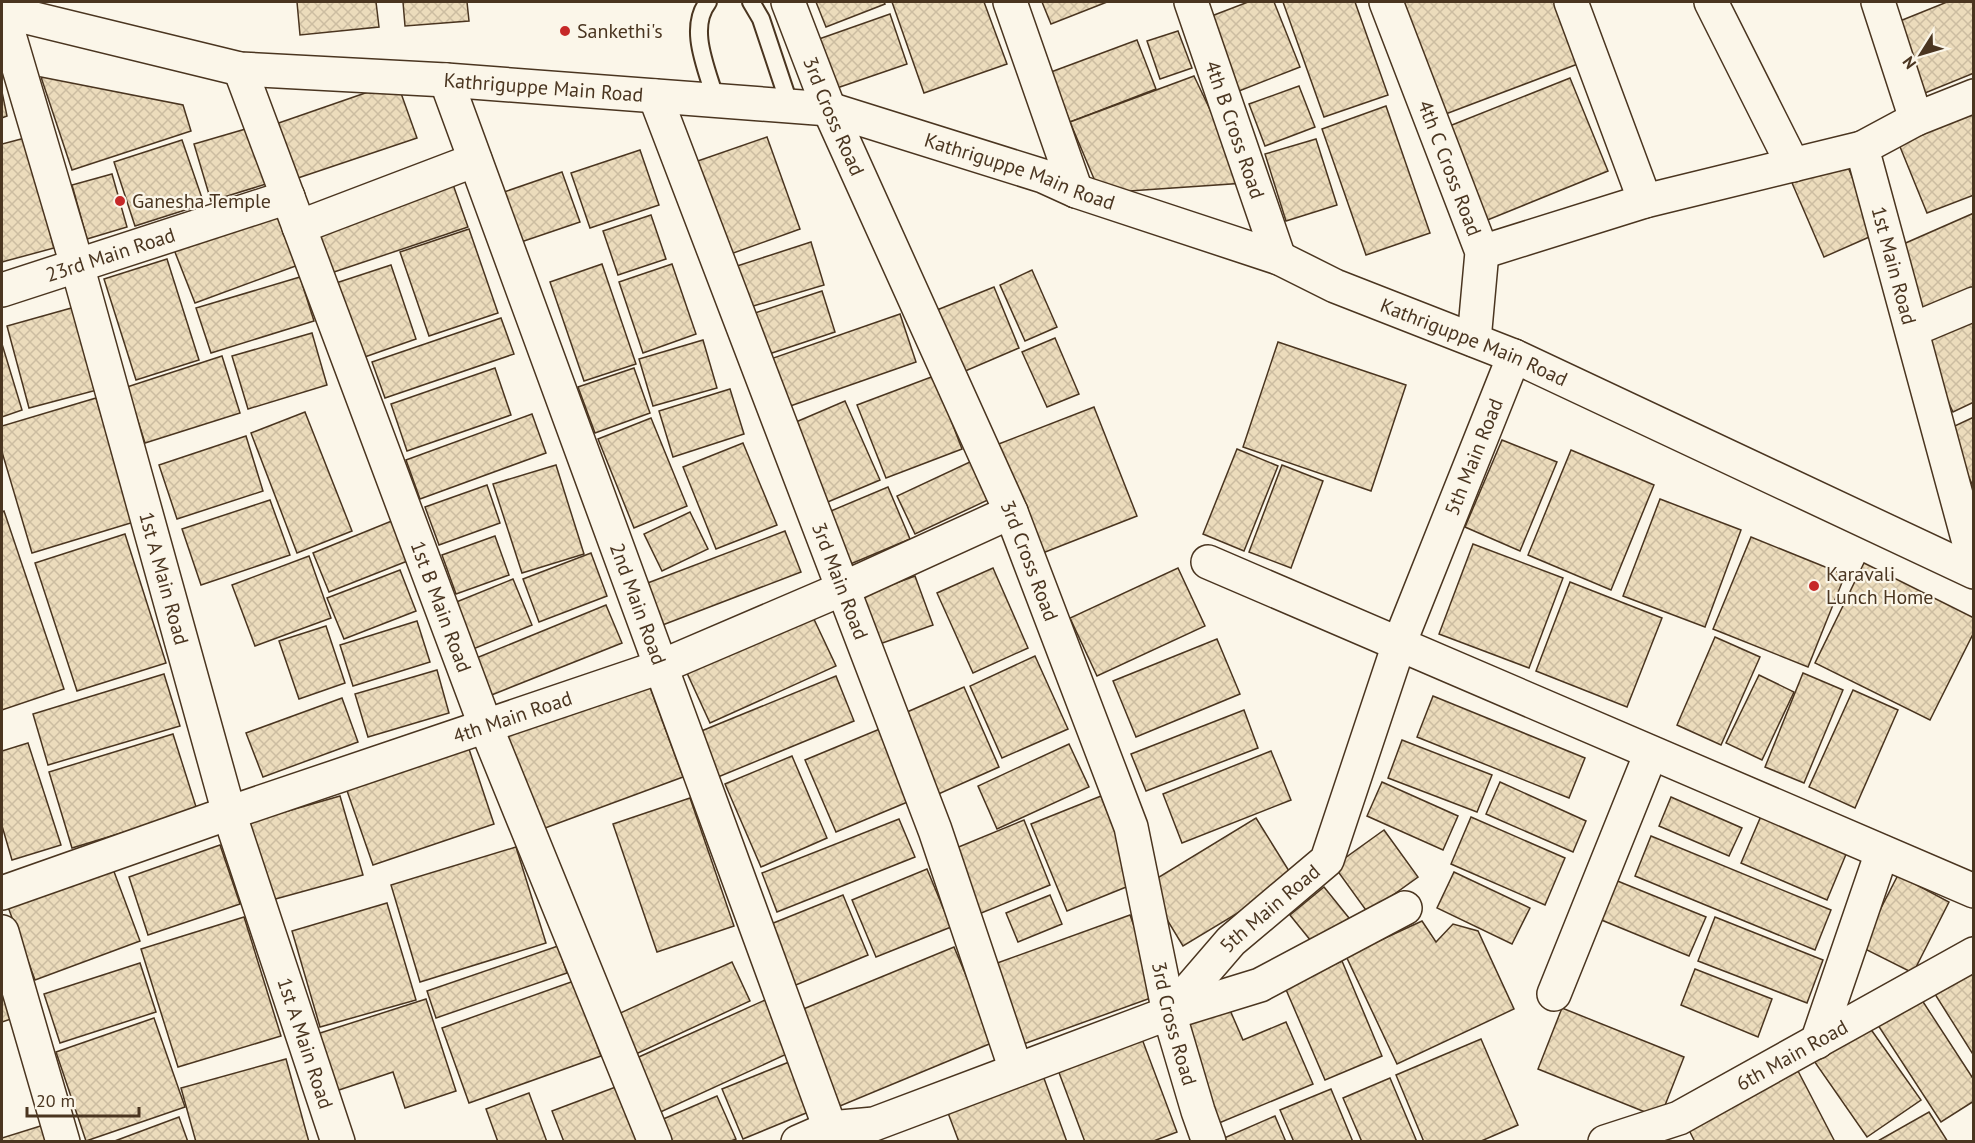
<svg xmlns="http://www.w3.org/2000/svg" width="1975" height="1143" font-family="'PT Sans',sans-serif">
  <style>
    .building { fill: url(#building-cross-hatch); stroke: #4a3520; stroke-width: 1.5 }
    .lines { fill: none; stroke-linecap: round; stroke-linejoin: round }
    .lane-casing { stroke: #4a3520; stroke-width: 20 }
    .street-casing { stroke: #4a3520; stroke-width: 36 }
    .secondary-casing { stroke: #4a3520; stroke-width: 36 }
    .lane { stroke: #fbf6e9; stroke-width: 16 }
    .street { stroke: #fbf6e9; stroke-width: 33 }
    .secondary { stroke: #fbf6e9; stroke-width: 33 }
    .poi-dot { fill: #c62828; stroke: #fbf6e9; stroke-width: 2 }
    .labels { text-anchor: middle; dominant-baseline: central; stroke-width: 4.5; stroke-linejoin: round; paint-order: stroke }
    .poi-label { font-size: 20px; fill: #4a3520; stroke: #fbf6e9; text-anchor: start }
    .street-label { font-size: 20px; fill: #4a3520; stroke: #fbf6e9 }
  </style>
  <defs>
    <pattern id="building-cross-hatch" width="8" height="8" patternUnits="userSpaceOnUse" patternTransform="scale(1.5)"><rect width="8" height="8" fill="#ecdcbc"/><path d="M0 0l8 8M0 8l8-8" fill="none" stroke="#ccbda1"/></pattern>
  </defs>
  <rect width="100%" height="100%" fill="#fbf6e9"/>
  <g class="building">
    <path d="M297,2h79l3,25 -79,8z"/>
    <path d="M403,2h64l2,19 -64,5z"/>
    <path d="M816,2h68l1,2 -59,23z"/>
    <path d="M892,2h92l23,62 -83,29z"/>
    <path d="M1042,2h65l-56,22z"/>
    <path d="M1248,2h26l26,65 -61,24 -30,-74z"/>
    <path d="M1283,2h72l33,93 -64,22z"/>
    <path d="M1399,2h161l23,60 -140,53z"/>
    <path d="M1947,2h27v71l-49,20 -30,-70z"/>
    <path d="M890,14l17,50 -70,24 -18,-49z"/>
    <path d="M1178,31l14,37 -32,11 -13,-38z"/>
    <path d="M1137,40l19,49 -86,33 -19,-50z"/>
    <path d="M1194,76l51,107 -145,10 -30,-71z"/>
    <path d="M41,77l142,28 8,26 -119,39z"/>
    <path d="M1570,78l38,93 -123,50 -38,-94z"/>
    <path d="M397,82l20,56 -128,43 -19,-55z"/>
    <path d="M1299,86l16,41 -50,19 -16,-42z"/>
    <path d="M2,92l5,24 -5,2z"/>
    <path d="M1386,106l44,127 -64,22 -44,-126z"/>
    <path d="M1974,106v89l-47,18 -31,-76z"/>
    <path d="M249,128l17,56 -55,17 -17,-57z"/>
    <path d="M767,137l33,92 -75,27 -33,-93z"/>
    <path d="M25,138l29,110 -52,14v-118z"/>
    <path d="M1316,139l21,66 -51,16 -21,-67z"/>
    <path d="M182,140l22,64 -69,22 -21,-64z"/>
    <path d="M640,150l19,55 -69,23 -19,-55z"/>
    <path d="M1845,160l31,74 -52,23 -32,-74z"/>
    <path d="M562,172l18,50 -59,20 -17,-50z"/>
    <path d="M112,174l15,53 -40,12 -15,-54z"/>
    <path d="M450,176l18,51 -137,46 -17,-50z"/>
    <path d="M278,203l23,61 -106,39 -24,-61z"/>
    <path d="M1974,213v79l-52,23 -30,-66z"/>
    <path d="M651,215l15,44 -48,16 -15,-44z"/>
    <path d="M469,229l29,84 -69,23 -29,-84z"/>
    <path d="M811,242l13,43 -74,22 -13,-41z"/>
    <path d="M167,259l32,101 -63,20 -32,-101z"/>
    <path d="M602,264l34,100 -52,17 -34,-99z"/>
    <path d="M672,264l24,70 -53,19 -24,-71z"/>
    <path d="M391,265l25,74 -57,20 -26,-75z"/>
    <path d="M1032,270l25,57 -32,14 -25,-56z"/>
    <path d="M300,277l14,44 -103,32 -15,-45z"/>
    <path d="M994,287l25,61 -56,24 -26,-62z"/>
    <path d="M822,291l13,41 -66,22 -14,-41z"/>
    <path d="M75,307l22,83 -68,18 -22,-82z"/>
    <path d="M900,314l16,48 -140,49 -17,-48z"/>
    <path d="M501,318l13,36 -129,44 -13,-36z"/>
    <path d="M1974,319v83l-21,10 -32,-68z"/>
    <path d="M312,333l15,52 -79,24 -16,-53z"/>
    <path d="M1055,338l24,56 -32,13 -25,-55z"/>
    <path d="M703,340l14,48 -64,18 -14,-47z"/>
    <path d="M1278,342l128,43 -35,106 -128,-44z"/>
    <path d="M2,344l20,66 -20,7z"/>
    <path d="M222,356l18,57 -95,30 -18,-56z"/>
    <path d="M495,368l16,47 -104,36 -16,-47z"/>
    <path d="M634,368l16,45 -55,20 -17,-46z"/>
    <path d="M934,376l28,73 -76,29 -29,-73z"/>
    <path d="M730,389l14,45 -71,23 -14,-46z"/>
    <path d="M96,398l38,124 -102,31 -30,-101v-26z"/>
    <path d="M845,401l35,79 -57,24 -34,-79z"/>
    <path d="M1094,407l43,109 -102,40 -44,-109z"/>
    <path d="M305,412l47,119 -55,22 -46,-120z"/>
    <path d="M532,414l14,39 -126,46 -14,-39z"/>
    <path d="M1974,417v71l-28,-58z"/>
    <path d="M651,418l36,88 -53,22 -36,-89z"/>
    <path d="M246,436l17,55 -86,28 -18,-54z"/>
    <path d="M1502,440l55,22 -37,89 -55,-24z"/>
    <path d="M743,443l34,82 -61,24 -33,-82z"/>
    <path d="M1237,449l41,17 -34,85 -41,-17z"/>
    <path d="M1571,450l83,35 -43,105 -83,-35z"/>
    <path d="M972,461l18,38 -75,35 -18,-38z"/>
    <path d="M556,465l28,89 -62,19 -29,-89z"/>
    <path d="M1282,465l41,16 -32,87 -42,-16z"/>
    <path d="M487,485l13,38 -61,22 -14,-38z"/>
    <path d="M888,487l22,52 -69,29 -22,-52z"/>
    <path d="M1660,499l81,31 -36,97 -82,-31z"/>
    <path d="M270,500l20,55 -89,30 -19,-56z"/>
    <path d="M4,511l60,178 -62,21v-198z"/>
    <path d="M690,512l18,37 -46,22 -18,-37z"/>
    <path d="M399,518l16,40 -86,34 -16,-39z"/>
    <path d="M785,531l16,41 -141,54 -15,-42z"/>
    <path d="M125,534l41,129 -89,28 -42,-128z"/>
    <path d="M495,536l14,39 -53,19 -14,-39z"/>
    <path d="M1751,537l94,38 -37,92 -95,-38z"/>
    <path d="M1473,544l90,34 -34,90 -90,-34z"/>
    <path d="M591,553l16,43 -68,26 -16,-43z"/>
    <path d="M309,556l22,62 -76,28 -23,-61z"/>
    <path d="M1864,563l110,55v14l-44,88 -115,-57z"/>
    <path d="M993,568l35,80 -55,25 -36,-80z"/>
    <path d="M1178,568l27,58 -108,50 -27,-58z"/>
    <path d="M400,570l16,41 -72,28 -17,-41z"/>
    <path d="M915,576l18,49 -59,21 -18,-48z"/>
    <path d="M513,579l19,46 -59,24 -19,-46z"/>
    <path d="M1570,582l92,36 -35,89 -91,-36z"/>
    <path d="M606,605l16,38 -133,53 -15,-37z"/>
    <path d="M812,615l24,51 -126,57 -23,-50z"/>
    <path d="M417,621l13,41 -77,24 -13,-41z"/>
    <path d="M326,626l19,57 -46,16 -20,-58z"/>
    <path d="M1715,637l45,20 -39,88 -44,-20z"/>
    <path d="M1217,639l23,55 -104,43 -23,-56z"/>
    <path d="M1035,656l33,73 -66,29 -32,-72z"/>
    <path d="M437,670l12,43 -81,24 -13,-43z"/>
    <path d="M1803,673l40,17 -39,93 -39,-16z"/>
    <path d="M164,674l16,52 -132,39 -15,-51z"/>
    <path d="M1759,675l35,17 -32,68 -36,-17z"/>
    <path d="M836,676l18,45 -136,56 -19,-45z"/>
    <path d="M648,682l35,95 -146,54 -35,-95z"/>
    <path d="M964,687l35,80 -65,29 -36,-80z"/>
    <path d="M1853,690l45,20 -43,98 -46,-21z"/>
    <path d="M1433,696l152,62 -16,40 -152,-61z"/>
    <path d="M342,698l16,44 -95,35 -17,-44z"/>
    <path d="M1244,710l14,38 -112,43 -15,-37z"/>
    <path d="M887,726l30,72 -81,34 -31,-72z"/>
    <path d="M173,734l24,76 -125,38 -23,-76z"/>
    <path d="M1402,740l90,35 -15,37 -89,-34z"/>
    <path d="M28,743l33,102 -49,15 -10,-34v-75z"/>
    <path d="M467,743l27,81 -121,41 -28,-80z"/>
    <path d="M1069,744l20,43 -92,42 -19,-43z"/>
    <path d="M1271,751l20,49 -109,43 -19,-49z"/>
    <path d="M792,756l35,82 -66,29 -36,-83z"/>
    <path d="M1382,782l76,34 -15,34 -76,-34z"/>
    <path d="M1500,782l86,39 -13,31 -87,-38z"/>
    <path d="M340,796l23,79 -95,26 -22,-78z"/>
    <path d="M1101,796l35,87 -69,28 -36,-87z"/>
    <path d="M1671,797l71,31 -13,28 -70,-30z"/>
    <path d="M690,798l44,128 -77,26 -44,-128z"/>
    <path d="M1761,816l86,36 -20,48 -86,-37z"/>
    <path d="M1471,817l94,41 -20,47 -94,-41z"/>
    <path d="M1256,818l38,61 -111,67 -37,-61z"/>
    <path d="M899,819l16,38 -138,55 -15,-39z"/>
    <path d="M1024,820l26,65 -76,31 -25,-65z"/>
    <path d="M1384,830l34,47 -50,36 -34,-47z"/>
    <path d="M1651,836l180,74 -16,40 -180,-74z"/>
    <path d="M220,845l20,59 -92,31 -19,-58z"/>
    <path d="M516,847l30,96 -126,39 -29,-97z"/>
    <path d="M113,869l27,72 -105,39 -27,-73z"/>
    <path d="M927,869l24,58 -75,30 -24,-57z"/>
    <path d="M1454,872l76,36 -18,36 -75,-36z"/>
    <path d="M1898,875l51,27 -36,71 -52,-26z"/>
    <path d="M1615,880l91,37 -17,39 -90,-37z"/>
    <path d="M1324,887l25,31 -34,28 -25,-31z"/>
    <path d="M843,895l25,60 -77,32 -25,-61z"/>
    <path d="M1050,895l12,29 -44,18 -12,-29z"/>
    <path d="M387,903l29,97 -96,27 -28,-96z"/>
    <path d="M1130,915l29,80 -141,51 -29,-80z"/>
    <path d="M244,917l37,119 -103,31 -37,-118z"/>
    <path d="M1715,917l108,43 -16,43 -109,-42z"/>
    <path d="M1422,921l14,21 17,-18 25,7 36,78 -117,55 -51,-108z"/>
    <path d="M558,946l9,27 -131,45 -9,-27z"/>
    <path d="M954,947l40,95 -154,64 -39,-96z"/>
    <path d="M1342,961l40,95 -57,24 -41,-95z"/>
    <path d="M732,962l18,39 -114,53 -18,-40z"/>
    <path d="M140,963l16,49 -96,31 -16,-49z"/>
    <path d="M1974,966v90l-41,-65z"/>
    <path d="M1695,969l77,30 -14,38 -77,-32z"/>
    <path d="M574,981l27,75 -132,47 -27,-75z"/>
    <path d="M2,987l9,32 -9,3z"/>
    <path d="M1916,991l58,89v21l-33,21 -67,-103z"/>
    <path d="M426,999l30,92 -51,17 -12,-36 -57,19 -19,-57z"/>
    <path d="M765,1000l24,53 -135,62 -24,-54z"/>
    <path d="M1226,1001l17,39 43,-18 27,62 -94,39 -43,-101z"/>
    <path d="M1562,1008l122,49 -24,61 -122,-49z"/>
    <path d="M154,1018l31,89 -99,34 -30,-89z"/>
    <path d="M1865,1021l56,79 -54,37 -55,-79z"/>
    <path d="M1139,1031l38,101 -26,10h-66l-30,-80z"/>
    <path d="M1481,1039l37,86 -39,17h-55l-28,-67z"/>
    <path d="M286,1059l23,83h-113l-15,-54z"/>
    <path d="M789,1062l22,49 -68,28 -21,-50z"/>
    <path d="M1041,1070l26,72h-108l-14,-37z"/>
    <path d="M1798,1071l37,71h-140l-7,-14z"/>
    <path d="M1390,1078l27,64h-55l-19,-44z"/>
    <path d="M621,1085l20,57h-77l-12,-31z"/>
    <path d="M1331,1089l22,53h-59l-14,-32z"/>
    <path d="M529,1093l18,49h-49l-12,-33z"/>
    <path d="M717,1096l19,43 -7,3h-67l-8,-19z"/>
    <path d="M1929,1112l19,30h-72z"/>
    <path d="M1275,1116l11,26h-71z"/>
    <path d="M179,1117l9,25h-76z"/>
    <path d="M47,1124l5,18h-50v-4z"/>
  </g>
  <g class="lines">
    <defs>
      <g id="lane">
        <path d="M708,2c-21,27 0,69 8,99"/>
        <path d="M751,2l10,17 29,87"/>
      </g>
      <g id="street">
        <path id="s1" d="M788,2l41,107 182,403 120,315 38,186 29,98 11,31"/>
        <path d="M1010,2l66,189"/>
        <path id="s2" d="M1191,2l88,256"/>
        <path id="s3" d="M1386,2l96,250 -8,88"/>
        <path d="M1571,2l74,199"/>
        <path d="M1711,2l82,163"/>
        <path id="s4" d="M1878,2l38,117 -54,29 112,413"/>
        <path id="s5" d="M2,11l75,254 152,548 109,329"/>
        <path id="s6" d="M240,69l246,658 169,415"/>
        <path id="s7" d="M446,80l384,1048"/>
        <path id="s8" d="M655,96l280,734 81,240"/>
        <path d="M1916,119l58,-23"/>
        <path d="M299,227l176,-67"/>
        <path d="M1482,252l163,-51 217,-53"/>
        <path id="s9" d="M2,290l286,-93"/>
        <path d="M1912,330l62,-26"/>
        <path d="M1208,562l766,329"/>
        <path id="s10" d="M2,893l227,-80 431,-146 182,-78 169,-77"/>
        <path d="M2,932l61,210"/>
        <path d="M1554,994l97,-241"/>
        <path d="M1169,1013l91,-28 145,-77"/>
        <path d="M1817,1042l65,-190"/>
        <path id="s11" d="M798,1142l32,-14 44,-4 295,-111 62,-72 96,-81 72,-216 115,-288"/>
        <path id="s12" d="M1605,1142l74,-24 295,-164"/>
      </g>
      <g id="secondary">
        <path id="s13" d="M2,11l238,58 206,11 383,29 214,67 33,15 203,67 56,28 179,70 460,216"/>
      </g>
    </defs>
    <use href="#lane" class="lane-casing"/>
    <use href="#street" class="street-casing"/>
    <use href="#secondary" class="secondary-casing"/>
    <use href="#lane" class="lane"/>
    <use href="#street" class="street"/>
    <use href="#secondary" class="secondary"/>
  </g>
  <g class="poi-dot">
    <circle cx="565" cy="31" r="6"/>
    <circle cx="120" cy="201" r="6"/>
    <circle cx="1814" cy="586" r="6"/>
  </g>
  <g class="labels">
    <g class="poi-label">
      <text x="577" y="31">Sankethi's</text>
      <text x="132" y="201">Ganesha Temple</text>
      <text x="1826" y="574">Karavali<tspan x="1826" dy="23">Lunch Home</tspan></text>
    </g>
    <g class="street-label">
      <text stroke="none"><textPath href="#s13" startOffset="549">Kathriguppe Main Road</textPath></text>
      <text stroke="none"><textPath href="#s1" startOffset="123">3rd Cross Road</textPath></text>
      <text stroke="none"><textPath href="#s2" startOffset="135">4th B Cross Road</textPath></text>
      <text stroke="none"><textPath href="#s3" startOffset="178">4th C Cross Road</textPath></text>
      <text stroke="none"><textPath href="#s13" startOffset="1036">Kathriguppe Main Road</textPath></text>
      <text stroke="none"><textPath href="#s9" startOffset="114">23rd Main Road</textPath></text>
      <text stroke="none"><textPath href="#s4" startOffset="306">1st Main Road</textPath></text>
      <text stroke="none"><textPath href="#s13" startOffset="1522">Kathriguppe Main Road</textPath></text>
      <text stroke="none"><textPath href="#s11" startOffset="1044">5th Main Road</textPath></text>
      <text stroke="none"><textPath href="#s1" startOffset="609">3rd Cross Road</textPath></text>
      <text stroke="none"><textPath href="#s5" startOffset="590">1st A Main Road</textPath></text>
      <text stroke="none"><textPath href="#s8" startOffset="519">3rd Main Road</textPath></text>
      <text stroke="none"><textPath href="#s7" startOffset="558">2nd Main Road</textPath></text>
      <text stroke="none"><textPath href="#s6" startOffset="574">1st B Main Road</textPath></text>
      <text stroke="none"><textPath href="#s10" startOffset="540">4th Main Road</textPath></text>
      <text stroke="none"><textPath href="#s11" startOffset="540">5th Main Road</textPath></text>
      <text stroke="none"><textPath href="#s1" startOffset="1095">3rd Cross Road</textPath></text>
      <text stroke="none"><textPath href="#s5" startOffset="1076">1st A Main Road</textPath></text>
      <text stroke="none"><textPath href="#s12" startOffset="207">6th Main Road</textPath></text>
    </g>
  </g>
  <rect width="1975" height="1143" fill="none" stroke="#4a3520" stroke-width="6"/>
  <g transform="translate(1921 54) rotate(233)" stroke="#fbf6e9" stroke-width="4.5" paint-order="stroke">
  <path d="M0-4.5L10 22L0 15L-10 22Z" fill="#4a3520"/>
  <text y="-9" font-size="16" font-weight="bold" text-anchor="middle" fill="#4a3520">N</text>
  </g>
  <path d="M27 1107v9h112v-9" fill="none" stroke="#4a3520" stroke-width="3"/>
  <text x="36" y="1107" font-size="18" fill="#4a3520" stroke="#fbf6e9" stroke-width="4.5" paint-order="stroke">20 m</text>
</svg>
